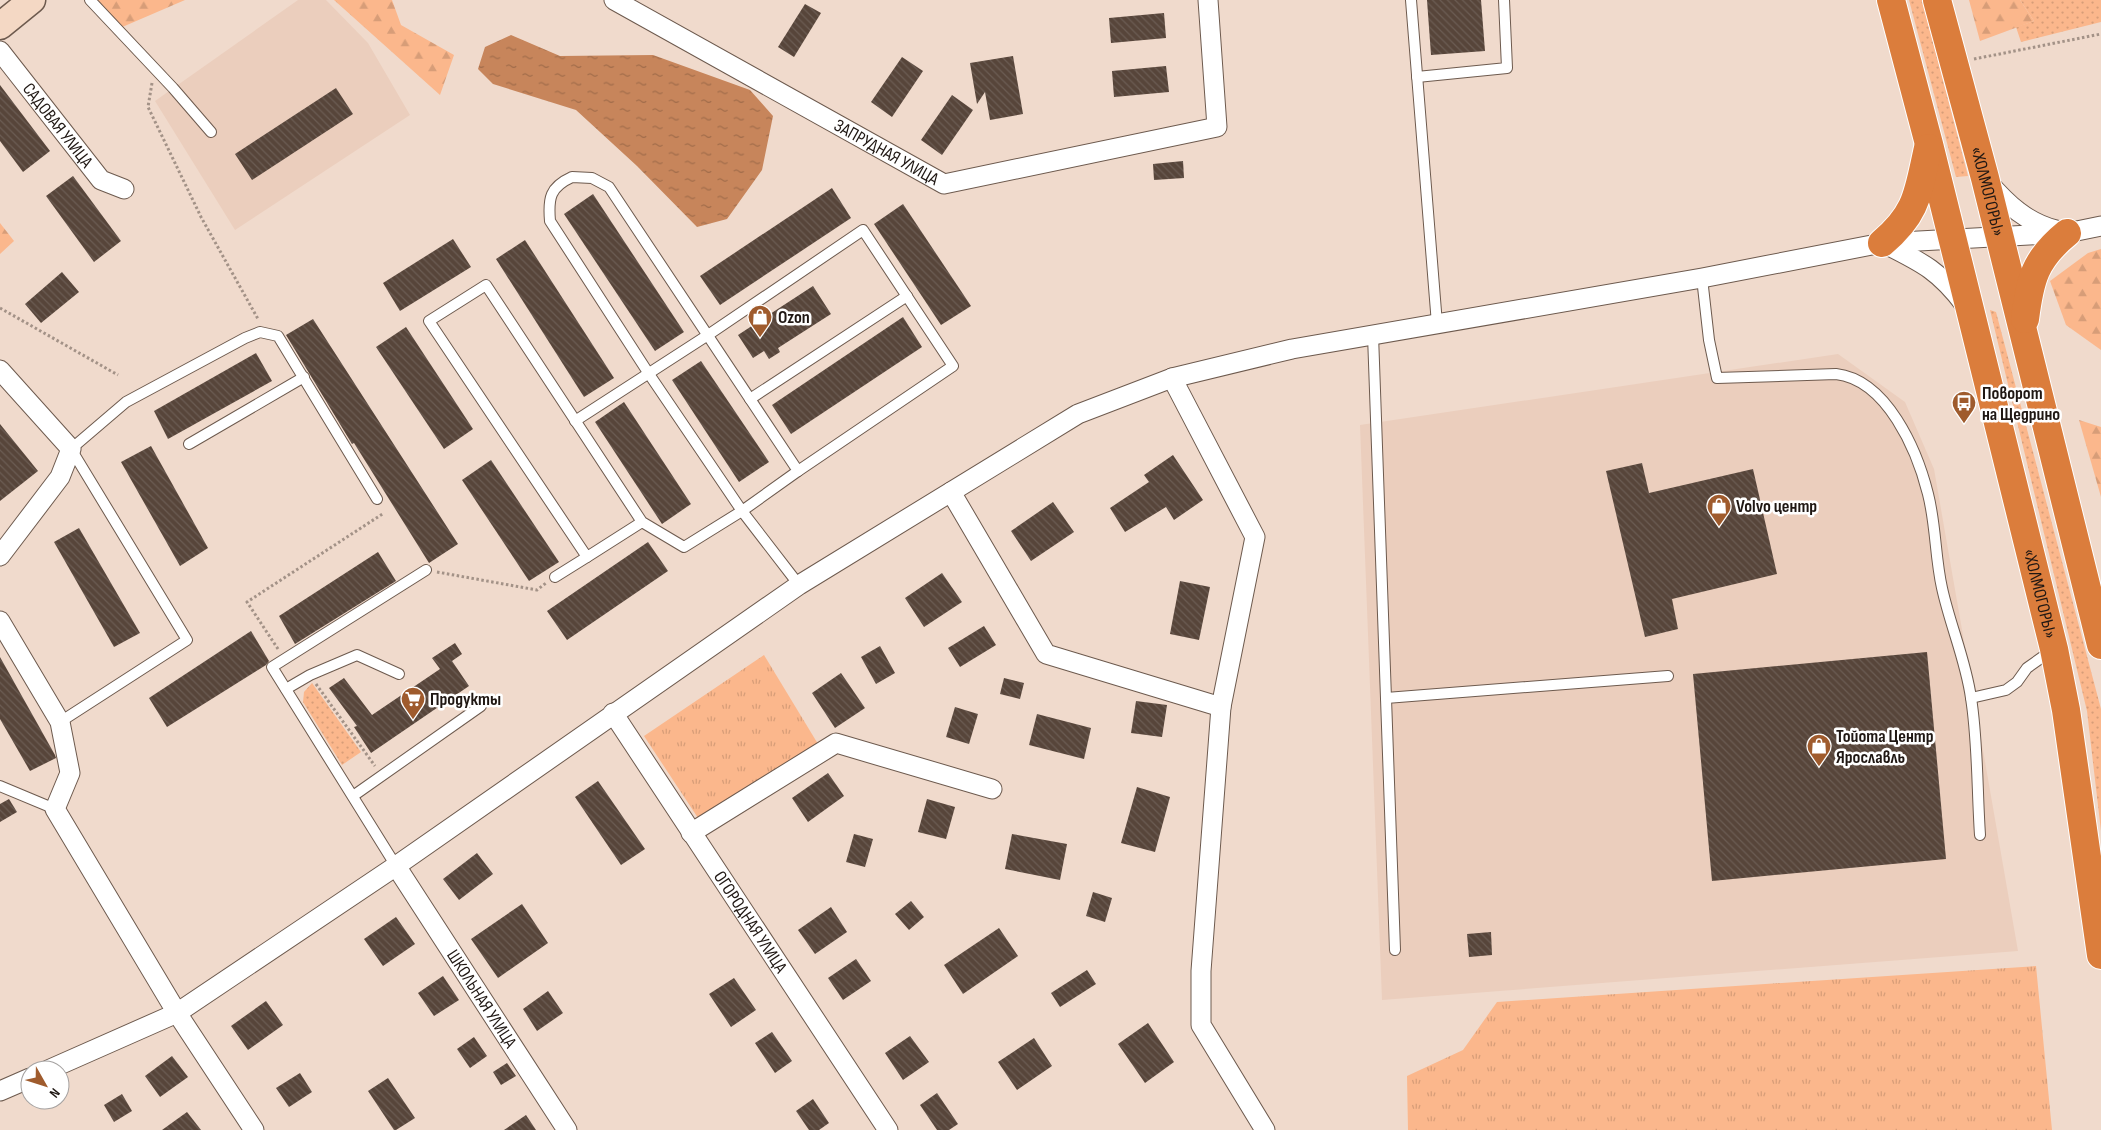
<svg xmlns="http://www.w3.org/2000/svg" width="2101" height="1130" font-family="'Sofia Sans Condensed',sans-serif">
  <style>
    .built { fill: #ebcebd }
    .grass { fill: url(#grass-dots) }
    .forest { fill: url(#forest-firs) }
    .park { fill: url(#park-tufts) }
    .water { fill: url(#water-ripples) }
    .building { fill: url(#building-back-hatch) }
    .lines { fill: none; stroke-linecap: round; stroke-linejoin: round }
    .lane-casing { stroke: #6d5a4e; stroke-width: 12 }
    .street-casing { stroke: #6d5a4e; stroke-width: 21 }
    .secondary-casing { stroke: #6d5a4e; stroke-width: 29 }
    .highway-casing { stroke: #fff; stroke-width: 30 }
    .path { stroke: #a39287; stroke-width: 3; stroke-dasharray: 2.5 2.5; stroke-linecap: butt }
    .lane { stroke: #fff; stroke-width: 10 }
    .street { stroke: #fff; stroke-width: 19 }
    .secondary { stroke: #f4d8c4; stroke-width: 26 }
    .highway { stroke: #db7d3c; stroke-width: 28 }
    .labels { text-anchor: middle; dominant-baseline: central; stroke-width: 5; stroke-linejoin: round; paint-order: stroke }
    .street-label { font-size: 18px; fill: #1f1713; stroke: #fff }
    .poi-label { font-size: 18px; font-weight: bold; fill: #1f1713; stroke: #fff; text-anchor: start }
  </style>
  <defs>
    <pattern id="grass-dots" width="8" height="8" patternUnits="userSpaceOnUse" patternTransform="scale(1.25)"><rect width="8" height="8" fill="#fbb78c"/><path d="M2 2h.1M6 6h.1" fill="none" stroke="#d79d78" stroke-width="1.8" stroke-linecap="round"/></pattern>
    <pattern id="forest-firs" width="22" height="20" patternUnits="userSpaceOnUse" patternTransform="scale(1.25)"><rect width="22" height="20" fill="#fbb78c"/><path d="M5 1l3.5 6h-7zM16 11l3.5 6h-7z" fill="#d79d78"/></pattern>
    <pattern id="park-tufts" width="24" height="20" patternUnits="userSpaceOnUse" patternTransform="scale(1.25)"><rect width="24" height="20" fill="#fbb78c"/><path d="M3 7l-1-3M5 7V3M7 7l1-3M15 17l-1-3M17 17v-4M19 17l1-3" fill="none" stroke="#d79d78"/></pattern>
    <pattern id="water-ripples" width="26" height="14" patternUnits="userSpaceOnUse" patternTransform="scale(1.25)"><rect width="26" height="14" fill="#c7855b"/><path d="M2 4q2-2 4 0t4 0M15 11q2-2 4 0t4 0" fill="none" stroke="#a16c4a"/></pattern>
    <pattern id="building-back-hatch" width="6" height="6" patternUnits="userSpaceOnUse" patternTransform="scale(1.25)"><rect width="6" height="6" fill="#57453a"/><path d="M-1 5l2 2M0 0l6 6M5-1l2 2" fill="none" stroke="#6b5c53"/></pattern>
  </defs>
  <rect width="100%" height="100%" fill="#f0dacc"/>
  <g class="built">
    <path d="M298,0h28l42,43 42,72 -175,115 -80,-129z"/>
    <path d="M1838,354l67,48 29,67 84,482 -636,49 -22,-575z"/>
  </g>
  <g class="grass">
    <path d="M1909,0h13l46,176 -12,1z"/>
    <path d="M2020,0h81v22l-80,20 -5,-15 18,-6z"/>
    <path d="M1990,310l6,2 105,397v122l-14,-120z"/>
    <path d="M312,683l49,69 -19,13 -39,-63 1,-10z"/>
  </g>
  <g class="forest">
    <path d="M97,0h88l-65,28z"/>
    <path d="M334,0h58l9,25 53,30 -14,40z"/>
    <path d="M1969,0h51l14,21 -54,20z"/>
    <path d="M0,223l14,18 -14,13z"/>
    <path d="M2101,249v101l-35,-25 -16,-44 38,-28z"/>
    <path d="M2079,420l22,7v70z"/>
  </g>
  <g class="park">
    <path d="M764,655l54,89 -118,77 -56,-85z"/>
    <path d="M2036,966l16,164h-644l-1,-54 56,-26 34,-48z"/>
  </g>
  <path class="water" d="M511,35l49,21 93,-1 97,35 23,26 -11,54 -35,49 -30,8 -60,-61 -61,-56 -83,-26 -15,-15 7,-22z"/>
  <g class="building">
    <path d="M1427,0h54l4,51 -54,4z"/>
    <path d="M805,4l16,9 -27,44 -16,-10z"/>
    <path d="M1164,13l2,25 -55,5 -2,-25z"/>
    <path d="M1013,56l10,58 -33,6 -5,-28 -8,12 -7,-41z"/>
    <path d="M902,57l21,14 -31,46 -21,-15z"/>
    <path d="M1166,66l3,26 -55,5 -2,-26z"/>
    <path d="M0,85l50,66 -27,21 -23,-31z"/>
    <path d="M336,88l17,26 -101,66 -17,-26z"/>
    <path d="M952,95l21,15 -31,45 -21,-15z"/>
    <path d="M1183,161l1,17 -30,2 -1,-16z"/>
    <path d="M73,176l48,65 -27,21 -48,-66z"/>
    <path d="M832,188l19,30 -131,87 -20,-29z"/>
    <path d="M593,194l91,138 -29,19 -91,-137z"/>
    <path d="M903,204l68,102 -30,19 -67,-101z"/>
    <path d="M453,239l18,28 -71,44 -17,-28z"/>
    <path d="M525,240l89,138 -30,19 -88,-138z"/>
    <path d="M62,272l17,20 -38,31 -16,-19z"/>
    <path d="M813,286l18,28 -53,34 2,4 -11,7 -5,-8 -11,7 -15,-23z"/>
    <path d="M903,317l19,30 -131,87 -19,-29z"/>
    <path d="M313,319l145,225 -29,19 -75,-120 -2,1 -66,-109z"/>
    <path d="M406,327l67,102 -29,20 -68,-102z"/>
    <path d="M256,353l16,28 -104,58 -14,-28z"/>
    <path d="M701,361l68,101 -30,20 -67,-102z"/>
    <path d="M624,402l67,102 -29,20 -67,-102z"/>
    <path d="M0,424l38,47 -38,30z"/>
    <path d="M151,446l57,102 -28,18 -59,-104z"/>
    <path d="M1173,455l30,45 -29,20 -8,-13 -41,25 -15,-24 39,-26 -5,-7z"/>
    <path d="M491,460l68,102 -30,19 -67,-101z"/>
    <path d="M1642,463l7,30 104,-24 24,105 -105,25 6,30 -33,8 -39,-166z"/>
    <path d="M1053,502l21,30 -43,29 -20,-30z"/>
    <path d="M79,528l61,105 -26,14 -60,-105z"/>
    <path d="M648,542l20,29 -101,69 -20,-29z"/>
    <path d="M378,552l18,29 -101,63 -16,-28z"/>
    <path d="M942,573l20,29 -38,25 -19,-29z"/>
    <path d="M1180,581l30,6 -11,53 -29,-6z"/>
    <path d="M984,626l12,19 -36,22 -12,-19z"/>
    <path d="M251,631l18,30 -3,4 -99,62 -18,-29z"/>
    <path d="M455,643l7,11 -10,7 17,25 -98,67 -17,-26 3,-1 -28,-38 15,-10 28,37 68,-46 -8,-11z"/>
    <path d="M880,646l15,27 -19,11 -15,-27z"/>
    <path d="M1927,652l19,207 -234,22 -19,-207z"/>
    <path d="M0,657l55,98 1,3 -26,13 -30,-52z"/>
    <path d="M841,673l24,35 -30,20 -23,-35z"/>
    <path d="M1004,678l20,5 -4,16 -20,-5z"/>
    <path d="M1136,701l31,4 -5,32 -31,-4z"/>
    <path d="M955,707l23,7 -9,30 -23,-7z"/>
    <path d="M1037,714l54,14 -7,31 -55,-14z"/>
    <path d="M828,773l16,23 -36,26 -16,-24z"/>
    <path d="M598,781l47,68 -24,16 -46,-68z"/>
    <path d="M1137,787l33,10 -15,55 -34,-9z"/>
    <path d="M9,799l8,13 -17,10v-18z"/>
    <path d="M927,799l28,8 -9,32 -28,-7z"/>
    <path d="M854,834l19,5 -8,28 -19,-5z"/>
    <path d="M1012,834l55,10 -7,36 -55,-11z"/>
    <path d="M477,853l16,21 -34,26 -16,-21z"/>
    <path d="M1093,892l19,6 -7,24 -19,-6z"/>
    <path d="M911,901l13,16 -15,13 -14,-16z"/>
    <path d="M522,904l26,39 -50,35 -27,-39z"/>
    <path d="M831,907l16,25 -32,22 -17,-24z"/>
    <path d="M396,917l19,27 -32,22 -19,-27z"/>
    <path d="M999,928l19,28 -55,38 -19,-29z"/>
    <path d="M1491,932l1,23 -23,2 -2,-23z"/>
    <path d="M856,959l15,22 -28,19 -15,-22z"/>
    <path d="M1087,970l9,14 -36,23 -9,-14z"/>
    <path d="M443,976l16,24 -25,16 -16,-23z"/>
    <path d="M734,978l22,32 -25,17 -22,-33z"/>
    <path d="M548,991l15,22 -26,18 -14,-22z"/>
    <path d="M266,1001l17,24 -35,25 -17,-24z"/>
    <path d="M1148,1023l26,39 -29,21 -27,-39z"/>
    <path d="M772,1032l20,29 -17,12 -20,-30z"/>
    <path d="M910,1036l19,26 -26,18 -18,-27z"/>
    <path d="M474,1037l13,19 -17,12 -13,-19z"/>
    <path d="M1034,1038l18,28 -35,24 -19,-28z"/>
    <path d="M172,1056l16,21 -28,20 -15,-21z"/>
    <path d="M507,1063l9,13 -15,9 -8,-13z"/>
    <path d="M300,1073l12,19 -23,15 -13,-19z"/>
    <path d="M388,1078l27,40 -19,12h-2l-26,-39z"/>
    <path d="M937,1093l21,31 -9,6h-12l-17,-25z"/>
    <path d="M122,1094l10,17 -18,11 -10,-17z"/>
    <path d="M813,1099l16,24 -10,7h-10l-13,-19z"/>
    <path d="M187,1112l14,18h-39z"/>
    <path d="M526,1115l10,15h-32z"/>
  </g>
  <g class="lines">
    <defs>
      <g id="lane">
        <path d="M90,0l83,88 38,44"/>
        <path d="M1411,0l26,324"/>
        <path d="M1417,77l90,-9 -3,-68"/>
        <path d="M572,177l20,1 17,9 189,284 -56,40 -93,-137 -99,-153c-2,-23 0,-34 22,-44z"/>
        <path d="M1702,278l7,62 8,38 119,-4c51,6 81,76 92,120 8,31 7,63 14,94 8,37 24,73 29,110 7,44 6,93 9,137"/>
        <path d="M1373,335l22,615"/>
        <path d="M750,399l157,-103"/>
        <path d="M575,421l133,-86 155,-105 90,136 -155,105"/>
        <path d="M189,444l115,-67"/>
        <path d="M642,522l-156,-237 -57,36 158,236 55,-35 42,25 58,-36 57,74"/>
        <path d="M555,577l32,-20"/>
        <path d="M286,689l24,-14 47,-20 42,19"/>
        <path d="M1386,698l282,-22"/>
        <path d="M1971,698l35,-8 11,-8 10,-14 24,-17"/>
        <path d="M60,722l127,-82 -116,-191 55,-47 119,-64 15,-6 18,4 99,163"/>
        <path d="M0,786l55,23"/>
        <path d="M353,796l128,-90"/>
        <path d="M396,866l-124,-199 154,-97"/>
      </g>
      <g id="street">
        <path id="s1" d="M614,0l330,184 273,-57 -9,-127"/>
        <path id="s2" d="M0,51l101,129 23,9"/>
        <path d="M1988,182c19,22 39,41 68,48"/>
        <path d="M1883,243c38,19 56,27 82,62"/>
        <path d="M0,370l71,79 -11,28 -60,79"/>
        <path d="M1172,378l83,159 -34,170 -20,264v54l64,105"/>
        <path d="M951,492l95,162 175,53"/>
        <path d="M0,621l60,101 10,51 -15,36 122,204 77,117"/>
        <path id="s3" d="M613,713l275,417"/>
        <path d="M691,833l145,-90 156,46"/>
        <path id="s4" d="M396,866l171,264"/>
        <path d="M48,1070l129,-57 219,-147 403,-281 279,-171 94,-36 120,-29 410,-71 180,-35 185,-10 34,-7"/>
        <path d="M0,1091l30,-13"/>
      </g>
      <path id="secondary" d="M0,26l32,-26"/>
      <g id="highway">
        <path id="s5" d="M1891,0l38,144 125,505 12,61 35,245"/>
        <path id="s6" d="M1937,0l48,178 116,467"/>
        <path d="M1882,243c36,-30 36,-51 46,-95"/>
        <path d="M2025,319c5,-40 10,-60 42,-86"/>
      </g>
    </defs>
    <use href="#lane" class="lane-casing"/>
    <use href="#street" class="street-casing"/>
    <use href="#secondary" class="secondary-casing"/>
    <use href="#highway" class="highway-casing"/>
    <g class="path">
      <path d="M1974,59l127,-25"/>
      <path d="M152,83l-4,24 53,110 57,102"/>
      <path d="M0,308l118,67"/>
      <path d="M437,572l100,18 9,-7"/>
      <path d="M278,649l-31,-47 137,-89"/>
      <path d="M316,684l59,82"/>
    </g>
    <use href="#lane" class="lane"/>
    <use href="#street" class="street"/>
    <use href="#secondary" class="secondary"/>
    <use href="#highway" class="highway"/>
  </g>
  <defs>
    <symbol id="shop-pin" viewBox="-11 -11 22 30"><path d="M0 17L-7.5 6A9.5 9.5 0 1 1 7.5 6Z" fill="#9f5b2d" stroke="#fff"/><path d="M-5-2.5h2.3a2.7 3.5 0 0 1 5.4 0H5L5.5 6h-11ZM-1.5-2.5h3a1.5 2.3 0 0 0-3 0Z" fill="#fff"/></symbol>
    <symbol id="bus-pin" viewBox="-11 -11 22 30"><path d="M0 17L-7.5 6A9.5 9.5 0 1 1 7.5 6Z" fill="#9f5b2d" stroke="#fff"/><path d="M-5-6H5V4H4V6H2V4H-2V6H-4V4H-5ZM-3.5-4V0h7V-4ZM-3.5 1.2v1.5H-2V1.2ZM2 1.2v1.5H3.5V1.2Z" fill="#fff"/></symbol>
    <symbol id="supermarket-pin" viewBox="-11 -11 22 30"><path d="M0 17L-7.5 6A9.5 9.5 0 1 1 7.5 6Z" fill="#9f5b2d" stroke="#fff"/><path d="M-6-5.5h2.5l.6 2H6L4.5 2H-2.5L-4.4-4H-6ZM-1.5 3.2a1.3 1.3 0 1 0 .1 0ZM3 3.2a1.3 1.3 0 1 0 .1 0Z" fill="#fff"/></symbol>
  </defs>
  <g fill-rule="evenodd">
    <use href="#shop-pin" x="746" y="303" width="28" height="38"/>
    <use href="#bus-pin" x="1950" y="389" width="28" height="38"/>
    <use href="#shop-pin" x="1705" y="492" width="28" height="38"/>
    <use href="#supermarket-pin" x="399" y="685" width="28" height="38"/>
    <use href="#shop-pin" x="1805" y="732" width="28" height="38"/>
  </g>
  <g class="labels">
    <g class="street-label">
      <text stroke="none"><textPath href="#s2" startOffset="94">САДОВАЯ УЛИЦА</textPath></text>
      <text stroke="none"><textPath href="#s1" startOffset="312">ЗАПРУДНАЯ УЛИЦА</textPath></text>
      <text stroke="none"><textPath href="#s6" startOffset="198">«ХОЛМОГОРЫ»</textPath></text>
      <text stroke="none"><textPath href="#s5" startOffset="612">«ХОЛМОГОРЫ»</textPath></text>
      <text stroke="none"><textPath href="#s3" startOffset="250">ОГОРОДНАЯ УЛИЦА</textPath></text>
      <text stroke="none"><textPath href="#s4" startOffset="158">ШКОЛЬНАЯ УЛИЦА</textPath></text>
    </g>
    <g class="poi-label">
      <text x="778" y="317">Ozon</text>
      <text x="1982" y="393">Поворот<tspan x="1982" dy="21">на Щедрино</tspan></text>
      <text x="1736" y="506">Volvo центр</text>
      <text x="430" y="699">Продукты</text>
      <text x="1836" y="736">Тойота Центр<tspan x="1836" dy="21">Ярославль</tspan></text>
    </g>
  </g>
  <g transform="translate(45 1085) rotate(129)"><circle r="24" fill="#ffffff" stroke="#a5a2a1"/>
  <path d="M0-4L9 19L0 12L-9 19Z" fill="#9f5b2d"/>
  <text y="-8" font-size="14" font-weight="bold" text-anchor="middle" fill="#1f1713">N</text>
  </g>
</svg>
